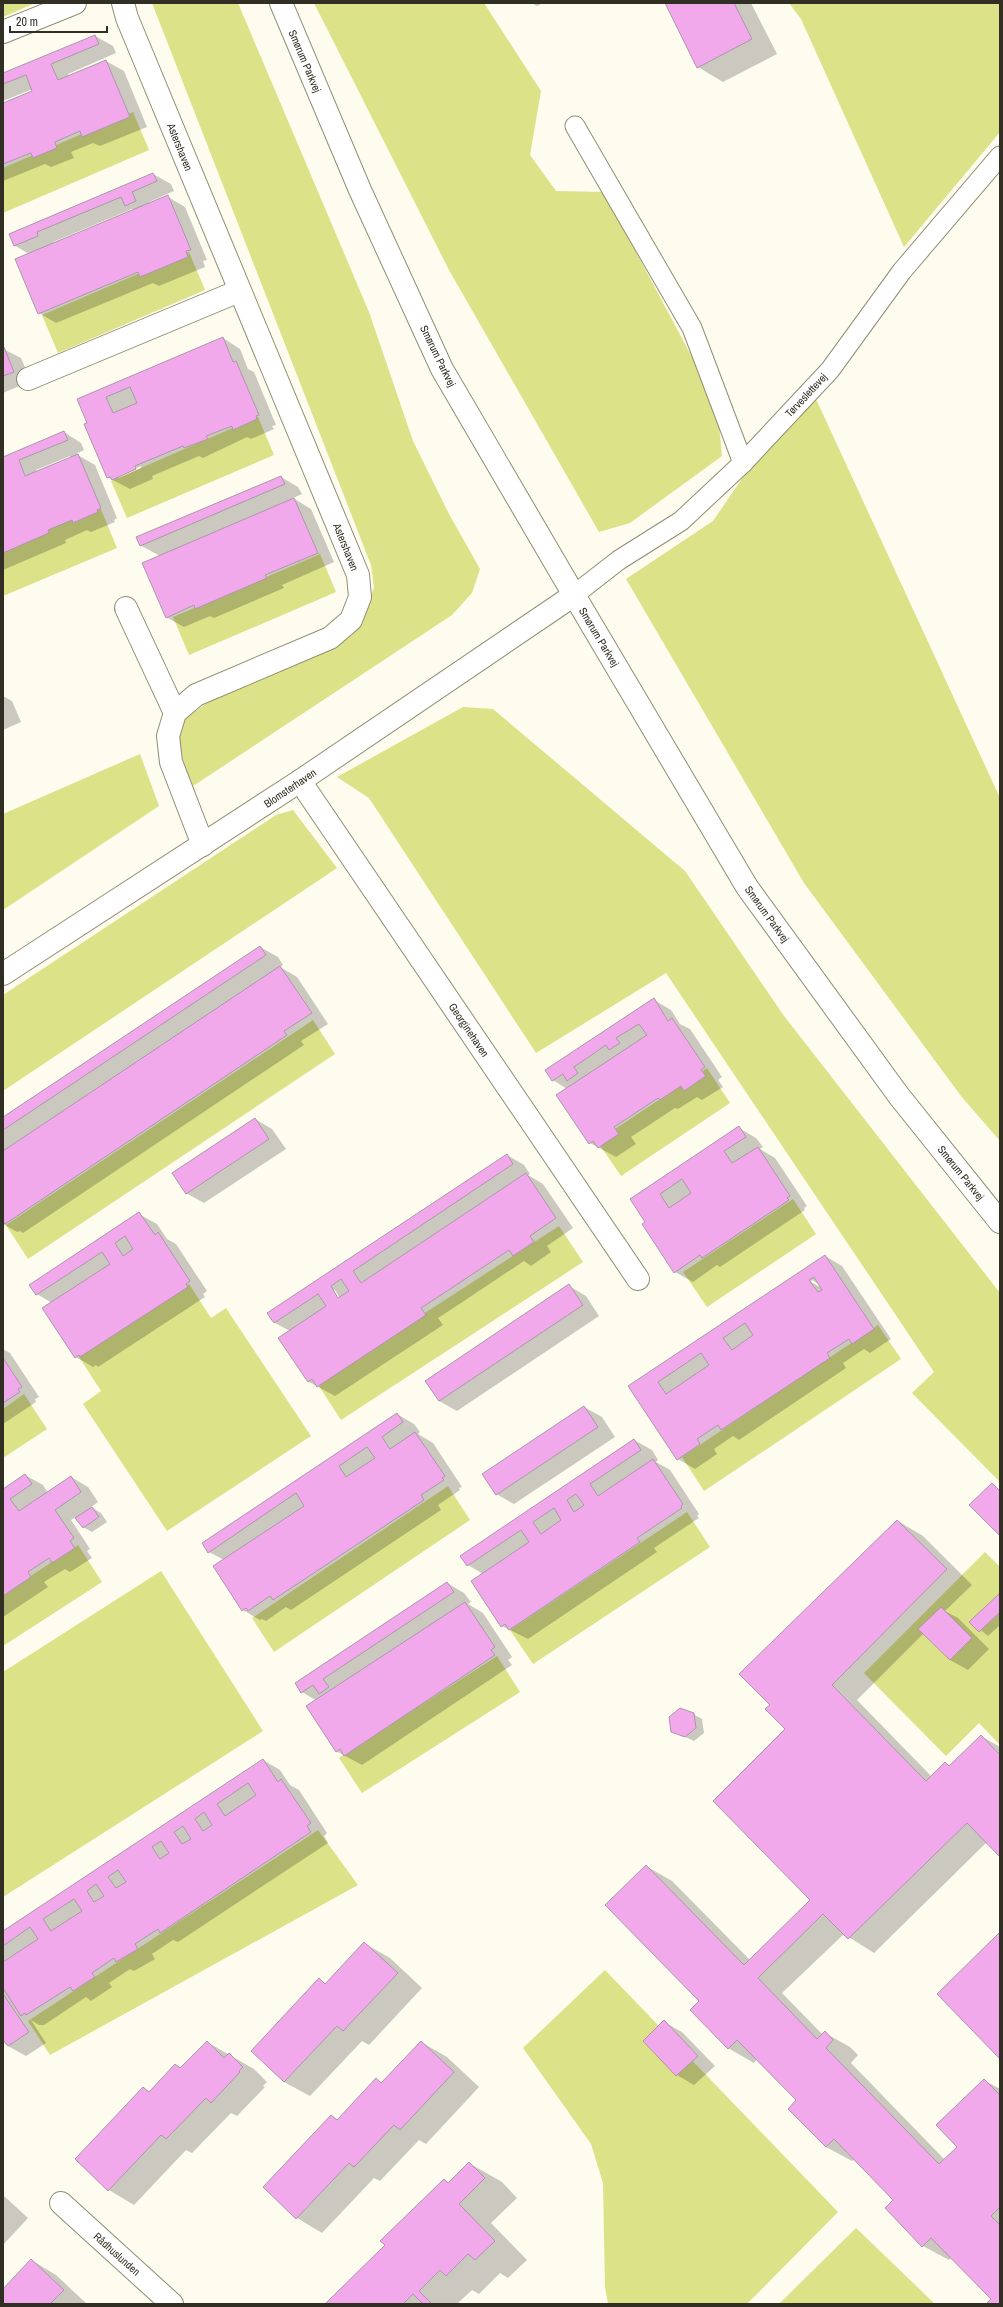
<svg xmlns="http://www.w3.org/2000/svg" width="1003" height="2307" font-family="'Archivo Narrow',sans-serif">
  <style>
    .green { fill: #dbe288 }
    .shadow { fill: #0003; fill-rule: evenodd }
    .building { fill: #f2a9ec; stroke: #ad96aa; fill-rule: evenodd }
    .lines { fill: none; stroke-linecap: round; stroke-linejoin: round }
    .lane-casing { stroke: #948c72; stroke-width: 21 }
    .street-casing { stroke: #948c72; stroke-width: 24 }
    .secondary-casing { stroke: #948c72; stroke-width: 24 }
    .lane { stroke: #fff; stroke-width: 19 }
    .street { stroke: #fff; stroke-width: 22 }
    .secondary { stroke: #fff; stroke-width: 22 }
    .labels { text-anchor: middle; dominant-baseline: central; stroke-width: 3; stroke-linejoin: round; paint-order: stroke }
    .street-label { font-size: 11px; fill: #312e23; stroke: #fff }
  </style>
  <rect width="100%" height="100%" fill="#fefbef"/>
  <g class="green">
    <path d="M3,3h32l-32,14z"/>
    <path d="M152,3h86l131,309 44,129 36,73 31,55 -8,24 -20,22 -259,171 -16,-38 6,-28 24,-17 95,-41 53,-35 19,-39 -3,-23z"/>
    <path d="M314,3h170l57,88 -11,64 26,36 48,1 113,212 5,52 -92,67 -31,9 -150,-262z"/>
    <path d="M789,3h211v129l-96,115 -103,-228z"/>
    <path d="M133,112l16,38 -146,63v-45z"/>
    <path d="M189,252l16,38 -147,63 -16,-38z"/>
    <path d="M816,399l184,399v343l-39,-45 -157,-213 -178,-304 87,-58 37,-54z"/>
    <path d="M258,417l16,38 -147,63 -16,-37z"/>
    <path d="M100,507l17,41 -114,48v-48z"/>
    <path d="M320,554l16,38 -147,63 -16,-38z"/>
    <path d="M463,707l30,2 192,162 99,145 216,277v189l-88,-89 22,-21 -268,-399 -130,80 -167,-255 -32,-21z"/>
    <path d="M140,754l19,52 -156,104v-96z"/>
    <path d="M293,810l44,58 -334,223v-96l273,-180z"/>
    <path d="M313,1020l22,34 -307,205 -22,-34z"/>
    <path d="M707,1068l23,35 -109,73 -24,-35z"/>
    <path d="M793,1199l23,35 -109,73 -24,-35z"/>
    <path d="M559,1226l24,36 -242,158 -24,-37z"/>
    <path d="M189,1284l22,34 15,-10 85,128 -144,95 -84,-127 18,-13 -22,-34z"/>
    <path d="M878,1325l23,34 -197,132 -22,-34z"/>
    <path d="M24,1394l23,35 -44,29v-49z"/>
    <path d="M448,1486l22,34 -196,132 -22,-34z"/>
    <path d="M687,1512l23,35 -177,117 -23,-34z"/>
    <path d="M78,1545l24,37 -99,64v-52z"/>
    <path d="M985,1552l15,15v178l-21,-22 -33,33 -82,-83z"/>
    <path d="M161,1571l102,160 -260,166v-225z"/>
    <path d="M497,1656l23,36 -158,101 -23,-35z"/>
    <path d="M318,1830l40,55 -308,170 -22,-34z"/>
    <path d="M605,1970l233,242 -91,92h-139l-3,-17 -2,-104 -12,-39 -68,-96z"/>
    <path d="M856,2228l79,76h-156z"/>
  </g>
  <g class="shadow">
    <path d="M532,3h11l-6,3z"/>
    <path d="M666,3h85l26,51 -54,28 -25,-15z"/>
    <path d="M95,36l18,10 3,7 -48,21 1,2 37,-15 18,10 23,56 -47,19 -7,-3 -22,9 3,6 -23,9 -6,-3 -42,17v-77l31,-13 -1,-2 -30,12v-26z"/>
    <path d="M153,174l18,10 3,7 -25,11 1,2 18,-7 17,10 22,53 -4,1 2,6 -46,19 -6,-3 -97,40 -17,-10 -10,-59 -15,-9 -4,-11zM132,209l2,1 -80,34 -1,-2z"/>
    <path d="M223,338l17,11 8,20 6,3 22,53 -4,1 2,3 -23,10 -4,-2 -44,21 -4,-2 -47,20 1,3 -23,10 -23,-12 -28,-78zM141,466v2l-22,10v-2z"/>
    <path d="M3,349l18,9 10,23 -28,12z"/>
    <path d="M64,432l17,11 3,7 -8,4 19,11 22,53 -3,2 1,2 -24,10 -4,-2 -22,10 1,3 -63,27v-112zM70,456v2l-34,14v-2z"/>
    <path d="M281,477l17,10 4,7 -9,4 18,11 23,53 -52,23 2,3 -70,30 -4,-2 -26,11 -18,-10 -6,-61 -20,-11z"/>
    <path d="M3,696l9,5 9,21 -18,8z"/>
    <path d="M260,947l18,10 5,8 -3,2 17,10 31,47 -27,17 3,4 -281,188 -3,-2 -3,1 -14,-8v-105z"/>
    <path d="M654,1000l17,10 9,14 10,5 32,48 -4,3 5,7 -21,13 -5,-3 -19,12 -3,-1 -44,29 5,7 -20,13 -26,-14 -23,-54 -14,-9z"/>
    <path d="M255,1119l17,10 14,20 -82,54 -18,-10z"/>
    <path d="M739,1128l17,10 7,9 -3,2 15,9 32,48 -3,2 1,2 -85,57 -3,-2 -24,17 -18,-10 -44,-73z"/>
    <path d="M507,1155l17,10 6,9 -2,1 15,9 30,44 -26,18 4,6 -20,14 -7,-5 -63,42 -23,15 5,7 -108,71 -26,-14 -29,-44 10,-7 -15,-8 -6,-10zM332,1290h3l7,12 -2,1z"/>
    <path d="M139,1214l18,10 10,15 9,5 31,47 -4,3 2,3 -107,70 -2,-2 -3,2 -17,-10 -24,-54 -15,-9z"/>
    <path d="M825,1256l17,10 49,73 -21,14 -6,-4 -21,14 3,5 -107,72 -6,-4 -19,13 3,5 -22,15 -17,-10 -48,-73zM812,1280l8,5v2l-9,-5z"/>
    <path d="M569,1286l17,10 13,20 -142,95 -18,-10z"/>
    <path d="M3,1349l7,4 29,44 -4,2 1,3 -33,22z"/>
    <path d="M584,1407l18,10 13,20 -101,67 -18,-10z"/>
    <path d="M397,1414l17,10 6,8 -2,2 15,9 29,44 -3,1 1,2 -22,15 3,5 -150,100 -5,-3 -20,14 -4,-2 -2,1 -17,-10 -19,-50 -15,-8z"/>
    <path d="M634,1440l18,10 6,10 -2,2 14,8 29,44 -2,2 2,2 -45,30 3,4 -129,87 -26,-13 -19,-52 -15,-9z"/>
    <path d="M25,1475l18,10 5,8 23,-16 17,10 10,15 -7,5 10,6 6,9 -15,10 -9,-5 -7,-10 -5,3 19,29 -3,2 5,7 -22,14 -5,-3 -21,13 4,5 -45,30v-127z"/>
    <path d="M898,1521l25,15 49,49 -27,26 13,7 31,31 -21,21 -18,-10 -26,-27 -67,67 75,77 14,-14 4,3 31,-30 19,11v109l-13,-14 -113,111 -30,-19 -62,59 41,42 2,-2 25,14 8,8 -7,8 94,97 13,-13 26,-67 16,9v215h-12l5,-5 -41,-42 -3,3 -26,-14 -28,-46 -40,-41 -3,2 -26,-14 -28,-47 -41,-41 -3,4 -26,-15 -28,-47 -54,-135 26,15 78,79 62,-60 -26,-171 -15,-24z"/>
    <path d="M447,1583l17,10 7,9 -3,2 15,9 29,44 -4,3 4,5 -150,100 -26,-14 -29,-44 10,-6 -15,-9 -6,-9z"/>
    <path d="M1000,1594v31l-12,11 -17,-14z"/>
    <path d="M693,1714l9,5 2,14 -10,8 -22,-10z"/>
    <path d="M263,1760l17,10 10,15 9,5 28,43 -3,3 4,7 -150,99 -5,-2 -21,14 3,5 -21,12 -4,-2 -21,14 3,4 -21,14 -5,-4 -42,28h-5l-8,-5 15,23 -20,13 -18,-10 -5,-8v-106z"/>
    <path d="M364,1943l26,15 32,30 -53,57 -7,-4 -52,55 -26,-14 -32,-31 67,-71 7,4z"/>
    <path d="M664,2022l18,10 33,34 -21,19 -17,-10z"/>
    <path d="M207,2042l47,27 13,13 -4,4 2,1 -28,29 -6,-3 -39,40 -6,-3 -52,55 -25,-15 -33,-31 68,-71 6,4 26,-27 5,3z"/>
    <path d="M421,2042l26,15 32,30 -53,57 -7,-4 -39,41 -6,-3 -52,55 -25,-15 -33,-31 67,-71 7,4 38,-41 7,4z"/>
    <path d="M469,2163l33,19 15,16 -26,25 36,37 -19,18 -8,-5 -21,21 -7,-4 -15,14h-131l60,-59 58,-65 5,3z"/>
    <path d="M3,2195l25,23 -25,27z"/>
    <path d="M31,2260l25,15 31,29h-84v-14z"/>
  </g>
  <g class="building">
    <path d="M665,3h69l18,36 -55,29z"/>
    <path d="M95,35l4,9 -48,20 7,16 48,-20 24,57 -48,20 -2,-6 -25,11 2,6 -24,10 -2,-5 -28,11v-61l29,-12 -6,-16 -23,9v-11z"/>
    <path d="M153,173l4,8 -25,11 4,9 -11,5 -4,-9 -84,35 1,4 -24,10 -5,-12z"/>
    <path d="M168,195l23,55 -5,1 2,6 -48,20 -2,-5 -100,42 -23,-55z"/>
    <path d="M223,337l10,25 3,-1 23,54 -3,1 1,3 -24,11 -1,-4 -26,10 2,3 -24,9 -1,-2 -48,20 1,3 -24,11 -2,-3 -3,1 -23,-54 3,-1 -10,-24zM130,387l7,16 -24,10 -7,-16z"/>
    <path d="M4,347l10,25 -11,4v-28z"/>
    <path d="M64,431l4,9 -49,20 6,16 53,-22 23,54 -4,2 1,2 -25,11 -1,-3 -24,10 1,3 -46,20v-96z"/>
    <path d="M281,476l4,8 -145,62 -4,-9z"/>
    <path d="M294,498l24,55 -53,22 2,3 -72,31 -1,-4 -28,13 -24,-55z"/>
    <path d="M260,946l6,9 -263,175v-13z"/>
    <path d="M280,966l32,47 -28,18 3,4 -282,189 -2,-3v-70z"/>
    <path d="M654,998l14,23 4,-3 33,49 -4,3 5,6 -22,15 -3,-5 -21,14 -2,-2 -44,29 5,7 -21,14 -5,-7 -4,3 -33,-49 91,-60 -8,-11 -23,14 4,5 -11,7 -3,-5 -32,22 4,6 -11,8 -4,-7 -11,7 -7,-11z"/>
    <path d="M255,1118l14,21 -83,55 -14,-21z"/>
    <path d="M739,1126l7,11 -22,14 8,12 26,-16 32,49 -3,2 2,2 -87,58 -2,-3 -26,18 -32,-49 3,-2 -15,-23zM682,1179l9,14 -22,15 -9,-14z"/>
    <path d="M507,1154l6,10 -160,107 8,12 165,-110 30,45 -26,18 4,6 -21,14 -4,-6 -65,43 -23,15 5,7 -109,72 -5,-8 -4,3 -30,-44 48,-32 -8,-12 -44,29 -7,-10zM341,1279l8,12 -11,7 -7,-12z"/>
    <path d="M139,1212l16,23 3,-3 32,49 -4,3 2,3 -108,70 -1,-2 -4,3 -33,-50 68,-44 -8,-12 -66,43 -7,-10zM125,1236l8,13 -10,7 -8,-13z"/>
    <path d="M825,1255l49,74 -22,15 -3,-5 -22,14 3,5 -109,72 -3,-5 -21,14 3,5 -23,16 -49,-74zM814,1277l8,13 -4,2 -9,-12zM745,1323l8,12 -21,15 -9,-12zM701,1353l8,12 -43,29 -8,-12z"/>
    <path d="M569,1284l14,21 -144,96 -14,-20z"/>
    <path d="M3,1358l19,29 -4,2 2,3 -17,11z"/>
    <path d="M584,1406l14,21 -102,68 -14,-21z"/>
    <path d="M397,1413l6,9 -21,15 8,12 25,-17 30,44 -3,2 2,2 -23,15 3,5 -151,100 -3,-4 -22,15 -2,-3 -4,3 -29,-45 91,-60 -8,-13 -88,60 -6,-10zM367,1447l8,11 -29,19 -7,-11z"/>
    <path d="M634,1439l7,11 -51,34 8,12 55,-37 30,45 -2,2 1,2 -45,30 3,4 -131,88 -4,-6 -4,3 -30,-46 58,-39 -8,-12 -54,36 -7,-10zM576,1494l8,11 -10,7 -7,-12zM554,1508l7,12 -20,14 -8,-12z"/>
    <path d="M25,1474l7,10 -22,15 9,12 52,-35 10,16 -26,18 19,28 -4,3 5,7 -23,15 -3,-5 -21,14 3,5 -28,19v-107z"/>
    <path d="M992,1483l8,8v45l-31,-31z"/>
    <path d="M92,1507l7,10 -16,11 -8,-10z"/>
    <path d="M897,1520l50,49 -115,116 94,96 19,-19 4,4 32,-31 19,20v102l-33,-34 -119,116 -25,-25 -65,64 59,61 8,-8 8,9 -7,8 113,116 18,-17 -21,-22 48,-46 16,16v112l-9,9 9,9v79h-14l5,-5 -60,-61 -9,9 -37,-39 8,-8 -59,-61 -8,8 -38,-38 8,-9 -59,-60 -9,9 -38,-39 9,-9 -94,-96 41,-40 98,100 66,-65 -97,-99 72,-72 -20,-20 5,-4 -31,-31z"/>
    <path d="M447,1582l7,10 -131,87 6,8 -10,7 -6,-9 -12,8 -6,-10z"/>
    <path d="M1000,1593v19l-21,20 -10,-10z"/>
    <path d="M465,1602l30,45 -4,3 4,5 -151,101 -4,-7 -4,3 -30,-46z"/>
    <path d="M941,1607l31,31 -22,22 -32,-31z"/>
    <path d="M680,1708l14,5 2,15 -11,9 -14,-5 -2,-15z"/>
    <path d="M263,1759l15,23 3,-3 30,44 -4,3 4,6 -151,101 -2,-4 -23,15 3,5 -22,13 -2,-4 -22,15 3,4 -22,14 -3,-4 -44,28 -1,-2 -4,3 -18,-28v-26l35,-23 -8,-12 -27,19v-15zM248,1783l8,12 -31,21 -8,-12zM204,1812l8,13 -9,6 -8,-12zM183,1826l8,13 -9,5 -8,-12zM161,1841l8,12 -9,6 -8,-12zM118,1870l8,12 -10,6 -8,-11zM96,1884l8,12 -10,6 -7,-11zM74,1899l8,12 -31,20 -8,-12z"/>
    <path d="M1000,1932v127l-63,-65z"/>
    <path d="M364,1942l34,31 -55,58 -6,-5 -53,56 -33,-31 68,-73 6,6z"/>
    <path d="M3,1994l26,38 -21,14 -5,-6z"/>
    <path d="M664,2020l34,36 -22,20 -33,-35z"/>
    <path d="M207,2041l17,17 5,-5 14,14 -4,4 1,1 -29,31 -5,-5 -40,41 -5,-4 -53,56 -33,-32 68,-72 6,5 26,-28 5,4z"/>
    <path d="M421,2041l33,31 -54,58 -6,-5 -40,42 -5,-4 -53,56 -33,-32 68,-72 6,5 39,-42 5,5z"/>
    <path d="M469,2162l16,16 -26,26 36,37 -20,19 -7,-6 -22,22 -6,-6 -21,21 13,13h-9l-10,-10 -10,10h-78l60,-59 -5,-4 64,-62 4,4z"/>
    <path d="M31,2259l33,31 -14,14h-47v-15z"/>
  </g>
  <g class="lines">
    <defs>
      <g id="lane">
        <path d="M575,126l117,202 51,135"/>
        <path d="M574,595l45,-35 62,-39 62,-58 87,-93 72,-99 98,-115"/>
      </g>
      <g id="street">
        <path d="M123,3l4,15 231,557 2,22 -9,23 -21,18 -134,57 -21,18 -7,23 3,26 32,83"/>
        <path d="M3,32l72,-29"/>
        <path d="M28,379l211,-88"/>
        <path d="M126,608l49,105"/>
        <path d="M300,781l338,498"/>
        <path d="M61,2203l111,101"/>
      </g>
      <g id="secondary">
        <path d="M281,3l79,187 82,179 132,226 173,292 152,209 101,126"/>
        <path d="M3,974l297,-193 274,-186"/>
      </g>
    </defs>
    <use href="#lane" class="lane-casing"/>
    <use href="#street" class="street-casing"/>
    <use href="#secondary" class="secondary-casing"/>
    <use href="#lane" class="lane"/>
    <use href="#street" class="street"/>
    <use href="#secondary" class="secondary"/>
  </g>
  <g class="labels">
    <g class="street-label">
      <text transform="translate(305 61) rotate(67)">Smørum Parkvej</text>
      <text transform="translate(180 147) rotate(68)">Astershaven</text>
      <text transform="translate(438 356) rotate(64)">Smørum Parkvej</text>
      <text transform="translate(806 395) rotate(-47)">Tørveslettevej</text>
      <text transform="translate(346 547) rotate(68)">Astershaven</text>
      <text transform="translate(599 637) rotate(59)">Smørum Parkvej</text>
      <text transform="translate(290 788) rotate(-34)">Blomsterhaven</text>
      <text transform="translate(767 914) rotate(54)">Smørum Parkvej</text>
      <text transform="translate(469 1030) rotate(56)">Georginehaven</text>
      <text transform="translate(961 1173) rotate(51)">Smørum Parkvej</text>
      <text transform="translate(117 2254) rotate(42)">Rådhuslunden</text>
    </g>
  </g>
  <rect width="1003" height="2307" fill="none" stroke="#312e23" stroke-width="8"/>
  <path d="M10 26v6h97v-6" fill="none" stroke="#312e23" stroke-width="2"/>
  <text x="16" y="26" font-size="12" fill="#312e23" stroke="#ffffff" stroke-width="3" paint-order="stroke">20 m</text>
</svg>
